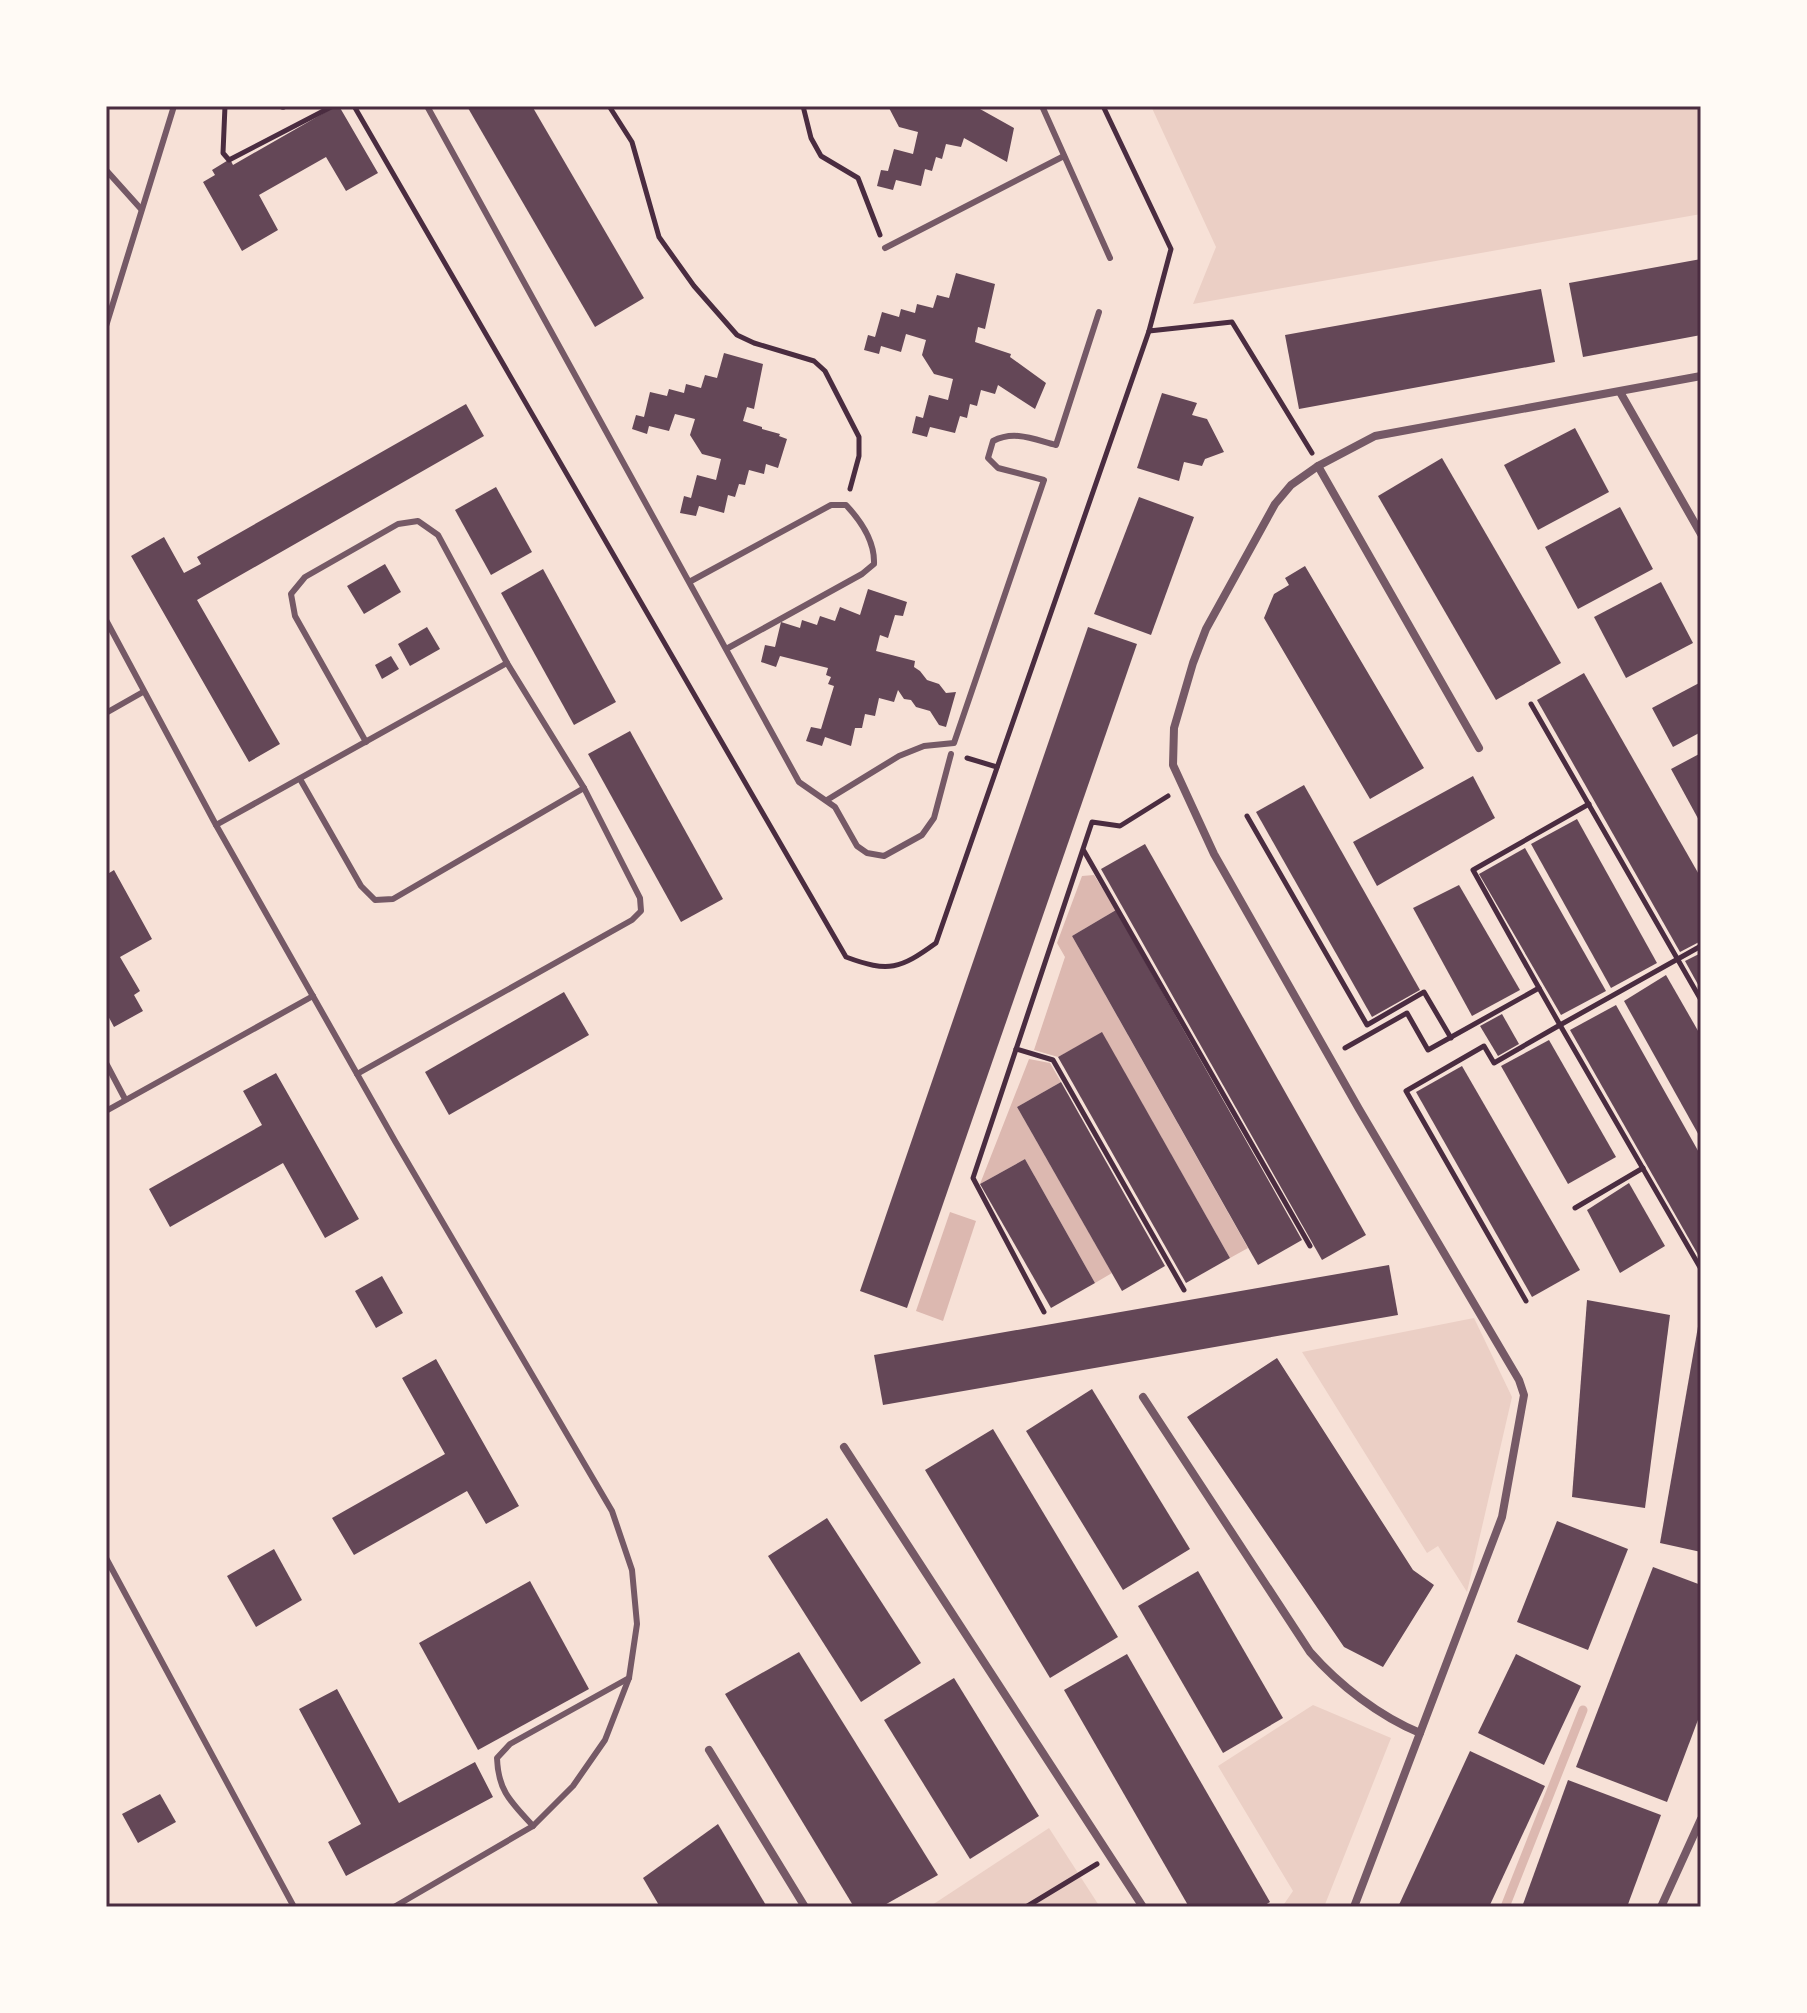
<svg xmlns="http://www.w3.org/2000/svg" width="1807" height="2013" font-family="Helvetica,sans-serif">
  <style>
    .green { fill: #ebcfc5 }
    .water { fill: #dcb8b0 }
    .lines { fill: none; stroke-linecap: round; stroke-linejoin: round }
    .stream { stroke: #dcb8b0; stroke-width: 9 }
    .building { fill: #644757 }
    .path { stroke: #4a2c40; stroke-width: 5 }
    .service { stroke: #755966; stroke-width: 6 }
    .minor { stroke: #755966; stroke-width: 8 }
    .neatline { fill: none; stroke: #4a2c40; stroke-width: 3 }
  </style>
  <rect width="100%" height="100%" fill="#f7e1d7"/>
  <g class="green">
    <path d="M1151,106h550v108l-508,90 23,-57z"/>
    <path d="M1474,1318l38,79 -45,195 -29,-46 -11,7 -125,-201z"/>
    <path d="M1313,1705l78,33 -67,169h-42l11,-16 -75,-125z"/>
    <path d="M1049,1828l49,76 -5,3h-164z"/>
  </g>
  <g class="water">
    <path d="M1094,875l22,35 -44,26 176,312 -18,10 -128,-225 -44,24 -24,-7 31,-93 -8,-14 25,-67z"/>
    <path d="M1029,1059l21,4 11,19 -44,25 95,166 -17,10 -70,-124 -45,25z"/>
    <path d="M950,1212l26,9 -33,100 -27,-10z"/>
  </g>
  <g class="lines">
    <path class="stream" d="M1505,1907l78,-197"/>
  </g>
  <g class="building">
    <path d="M336,106h3l39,67 -32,18 -20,-34 -67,38 19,35 -36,21 -39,-69 12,-7 -3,-5 18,-11 3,6z"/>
    <path d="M471,106h61l112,192 -49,29 -127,-219z"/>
    <path d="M888,106h92v3l34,19 -7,34 -43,-24 -3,9 -15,-3 -4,15 -6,-2 -4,14 -7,-2 -4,17 -25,-6 -3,10 -16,-4 4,-16 7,1 6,-22 19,5 5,-22 -19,-5z"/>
    <path d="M1701,259v76l-118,22 -14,-74z"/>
    <path d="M956,273l39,11 -10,45 -7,-2 -3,15 36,12 -1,3 36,26 -11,26 -37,-24 -3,9 -14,-4 -4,16 -7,-2 -3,14 -7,-2 -5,17 -25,-6 -3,10 -15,-4 4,-17 7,2 6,-23 19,5 5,-21 -19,-5 -12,-19 4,-15 -20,-6 -5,18 -20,-6 -2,8 -15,-4 4,-15 7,2 7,-25 17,5 2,-8 14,4 2,-9 16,4 4,-13 12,3z"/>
    <path d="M1541,289l14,73 -256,47 -14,-74z"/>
    <path d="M724,353l39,11 -9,45 -7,-2 -4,14 19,6v2l18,5 -1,2 8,3 -9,29 -12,-4 -2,10 -15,-4 -4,15 -6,-1 -4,13 -7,-2 -4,18 -25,-7 -3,10 -16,-3 4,-17 7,2 6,-23 19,5 5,-21 -19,-5 -12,-19 5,-16 -20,-5 -6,17 -20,-5 -2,8 -15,-5 4,-14 8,2 6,-25 17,4 2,-7 15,4 2,-9 15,4 4,-13 12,3z"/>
    <path d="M1162,393l35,10 -5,12 15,4 17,33 -19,7 -3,7 -18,-4 -5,19 -42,-13z"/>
    <path d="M466,404l18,32 -287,164 83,144 -31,18 -118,-206 33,-19 20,36 17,-9 -4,-7z"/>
    <path d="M1575,428l34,64 -71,38 -34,-65z"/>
    <path d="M1442,458l119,205 -65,37 -118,-204z"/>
    <path d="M496,487l36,65 -41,23 -36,-65z"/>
    <path d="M1139,497l55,20 -43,118 -57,-21z"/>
    <path d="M1620,507l33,62 -75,40 -33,-62z"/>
    <path d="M385,564l16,28 -37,22 -17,-28z"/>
    <path d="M1305,566l119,202 -54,31 -106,-181 10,-24 15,-9 -4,-7z"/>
    <path d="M543,569l73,133 -42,23 -73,-132z"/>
    <path d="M1661,582l32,61 -67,35 -32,-61z"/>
    <path d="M868,589l39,13 -4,14 -8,-1 -7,23 -8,-3 -4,16 39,10 -1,6 6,4 7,9 12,4 7,9 10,-1 -10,35 -7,-2 -9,-14 -14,-4 -5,-7 -7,-1 -6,-9 -4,12 -15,-4 -4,18 -10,-2 -3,14h-7l-4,18 -26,-9 -3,9 -16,-5 5,-14 10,2 13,-43 -6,-2 3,-7 -5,-2 2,-7 -48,-12 -4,11 -15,-5 4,-17 10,2 6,-25 19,6 2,-8 15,5 3,-9 15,5 5,-14 20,8z"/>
    <path d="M427,627l13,22 -30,17 -12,-22z"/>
    <path d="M1088,627l49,17 -230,664 -47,-17z"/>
    <path d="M391,656l8,13 -17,10 -7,-14z"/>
    <path d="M1584,673l117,205v63l-21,11 -143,-252z"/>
    <path d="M1701,682v50l-28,15 -21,-39z"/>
    <path d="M630,731l93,168 -42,23 -93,-168z"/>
    <path d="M1701,753v71l-30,-55z"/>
    <path d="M1473,776l22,42 -118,68 -24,-44z"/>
    <path d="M1304,785l116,205 -48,27 -116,-205z"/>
    <path d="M1577,819l80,144 -46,25 -80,-144z"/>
    <path d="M1145,844l221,391 -44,25 -221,-391z"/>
    <path d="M1525,848l81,143 -45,24 -82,-141z"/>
    <path d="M114,870l38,69 -32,18 20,34 -6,4 9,16 -29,16 -8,-15v-137z"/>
    <path d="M1459,885l61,105 -48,26 -59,-108z"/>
    <path d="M1116,910l186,330 -44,25 -186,-329z"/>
    <path d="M1701,953v37l-16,-29z"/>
    <path d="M1666,975l35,61v103l-77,-138z"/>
    <path d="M564,992l25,43 -140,80 -24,-43z"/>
    <path d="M1616,1005l85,151v104l-131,-230z"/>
    <path d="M1502,1014l17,30 -21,12 -18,-30z"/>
    <path d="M1102,1032l128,226 -44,25 -128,-226z"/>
    <path d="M1549,1040l67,117 -48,27 -67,-118z"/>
    <path d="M1462,1066l118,204 -48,27 -116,-205z"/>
    <path d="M276,1073l83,146 -34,19 -42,-75 -113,64 -21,-38 113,-64 -19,-34z"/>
    <path d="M1061,1082l104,184 -43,25 -105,-184z"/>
    <path d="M1025,1159l70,124 -44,25 -71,-124z"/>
    <path d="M1629,1183l36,63 -45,27 -33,-63z"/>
    <path d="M1389,1265l9,50 -515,90 -9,-50z"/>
    <path d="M382,1276l21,37 -27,15 -21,-37z"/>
    <path d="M1587,1300l83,15 -25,193 -73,-11z"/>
    <path d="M1699,1321h2v231l-41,-9z"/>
    <path d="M1277,1358l136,212 21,15 -51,82 -39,-20 -157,-230z"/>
    <path d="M436,1359l83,147 -33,18 -19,-33 -113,64 -22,-37 113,-64 -43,-76z"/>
    <path d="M1092,1389l98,160 -67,41 -97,-159z"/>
    <path d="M993,1429l125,208 -68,41 -125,-208z"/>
    <path d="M827,1518l94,145 -60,39 -93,-146z"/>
    <path d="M1557,1521l71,28 -40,101 -71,-28z"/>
    <path d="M274,1549l28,51 -46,27 -29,-51z"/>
    <path d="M1653,1567l48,18v127l-34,90 -91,-35z"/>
    <path d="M1198,1571l85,147 -60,35 -85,-147z"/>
    <path d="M530,1581l59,108 -111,61 -59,-107z"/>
    <path d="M799,1652l139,223 -57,32h-27l-129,-213z"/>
    <path d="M1127,1654l143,248 -8,5h-73l-125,-217z"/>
    <path d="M1516,1654l65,32 -37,79 -66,-32z"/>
    <path d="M954,1678l85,138 -69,43 -86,-139z"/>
    <path d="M337,1689l62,114 76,-41 18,35 -147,79 -18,-34 33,-18 -62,-115z"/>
    <path d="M1470,1751l75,35 -56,121h-91z"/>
    <path d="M1568,1780l93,35 -34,92h-105z"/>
    <path d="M160,1794l16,28 -38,21 -16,-29z"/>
    <path d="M718,1824l49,83h-107l-17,-29z"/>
  </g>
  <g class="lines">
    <g class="path">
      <path d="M225,106l-2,47 6,7 104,-54"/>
      <path d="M354,106l492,851c43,16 54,12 90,-14l213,-612"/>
      <path d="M609,106l23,36 27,95 35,49 43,49 17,8 60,18 11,10 34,66v19l-9,33"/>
      <path d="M803,106l8,32 10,18 37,22 22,57"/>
      <path d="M1103,106l68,143 -22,82 83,-9 80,131"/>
      <path d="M1531,704l170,296"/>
      <path d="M967,758l30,9"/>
      <path d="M1247,816l120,209 57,-33 27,46"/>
      <path d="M1084,851l226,395"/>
      <path d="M1539,988l-66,-118 116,-66"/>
      <path d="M1345,1048l62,-35 21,37 111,-62 21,37 141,-79"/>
      <path d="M1016,1049l37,11 131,230"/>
      <path d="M1575,1208l68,-40"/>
      <path d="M1526,1301l-120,-210 78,-45 10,17 66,-38 141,244"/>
      <path d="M1044,1312l-71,-134 119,-356 28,4 48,-30"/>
      <path d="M1026,1907l71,-43"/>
    </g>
    <g class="service">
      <path d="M283,106v1"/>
      <path d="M427,106l372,676 36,25 22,39 10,7 17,3 38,-21 12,-17 17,-64"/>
      <path d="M1042,106l68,152"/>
      <path d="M106,170l35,39"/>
      <path d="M885,248l179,-92"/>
      <path d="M106,326l68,-220"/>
      <path d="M691,581l140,-76h15c15,16 29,37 28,59l-12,10 -134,74"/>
      <path d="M106,620l110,205 179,316 217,370 20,59 5,54 -8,54 -24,62 -32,46 -40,40 -139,81"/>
      <path d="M106,713l37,-21"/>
      <path d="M300,779l61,107 14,14 18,-1 191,-111"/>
      <path d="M827,800l72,-44 25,-10 30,-3 90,-263 -46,-12 -10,-10 5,-17c21,-11 40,-2 63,4l43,-133"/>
      <path d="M216,825l291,-162"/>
      <path d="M106,1063l19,36"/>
      <path d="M357,1074l275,-154 9,-9 -1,-13 -56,-110 -77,-125 -69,-128 -20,-14 -20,3 -93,53 -14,17 4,22 71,126"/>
      <path d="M106,1111l207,-115"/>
      <path d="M106,1558l188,349"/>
      <path d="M533,1826c-22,-24 -35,-35 -36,-68l13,-14 119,-66"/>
    </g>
    <g class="minor">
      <path d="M1620,392l81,142"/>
      <path d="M1318,466l161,282"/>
      <path d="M1143,1397l167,255c29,33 69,64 110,81"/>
      <path d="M844,1447l299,460"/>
      <path d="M709,1750l96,157"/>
      <path d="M1354,1907l148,-390 22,-122 -5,-15 -160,-271 -145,-255 -41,-89 1,-37 19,-65 13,-34 69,-125 16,-19 27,-19 57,-30 326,-60"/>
      <path d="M1661,1907l40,-88"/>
    </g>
  </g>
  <rect width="1807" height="2013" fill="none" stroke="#fffaf5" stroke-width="216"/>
  <rect x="108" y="108" width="1591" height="1797" class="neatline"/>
</svg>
